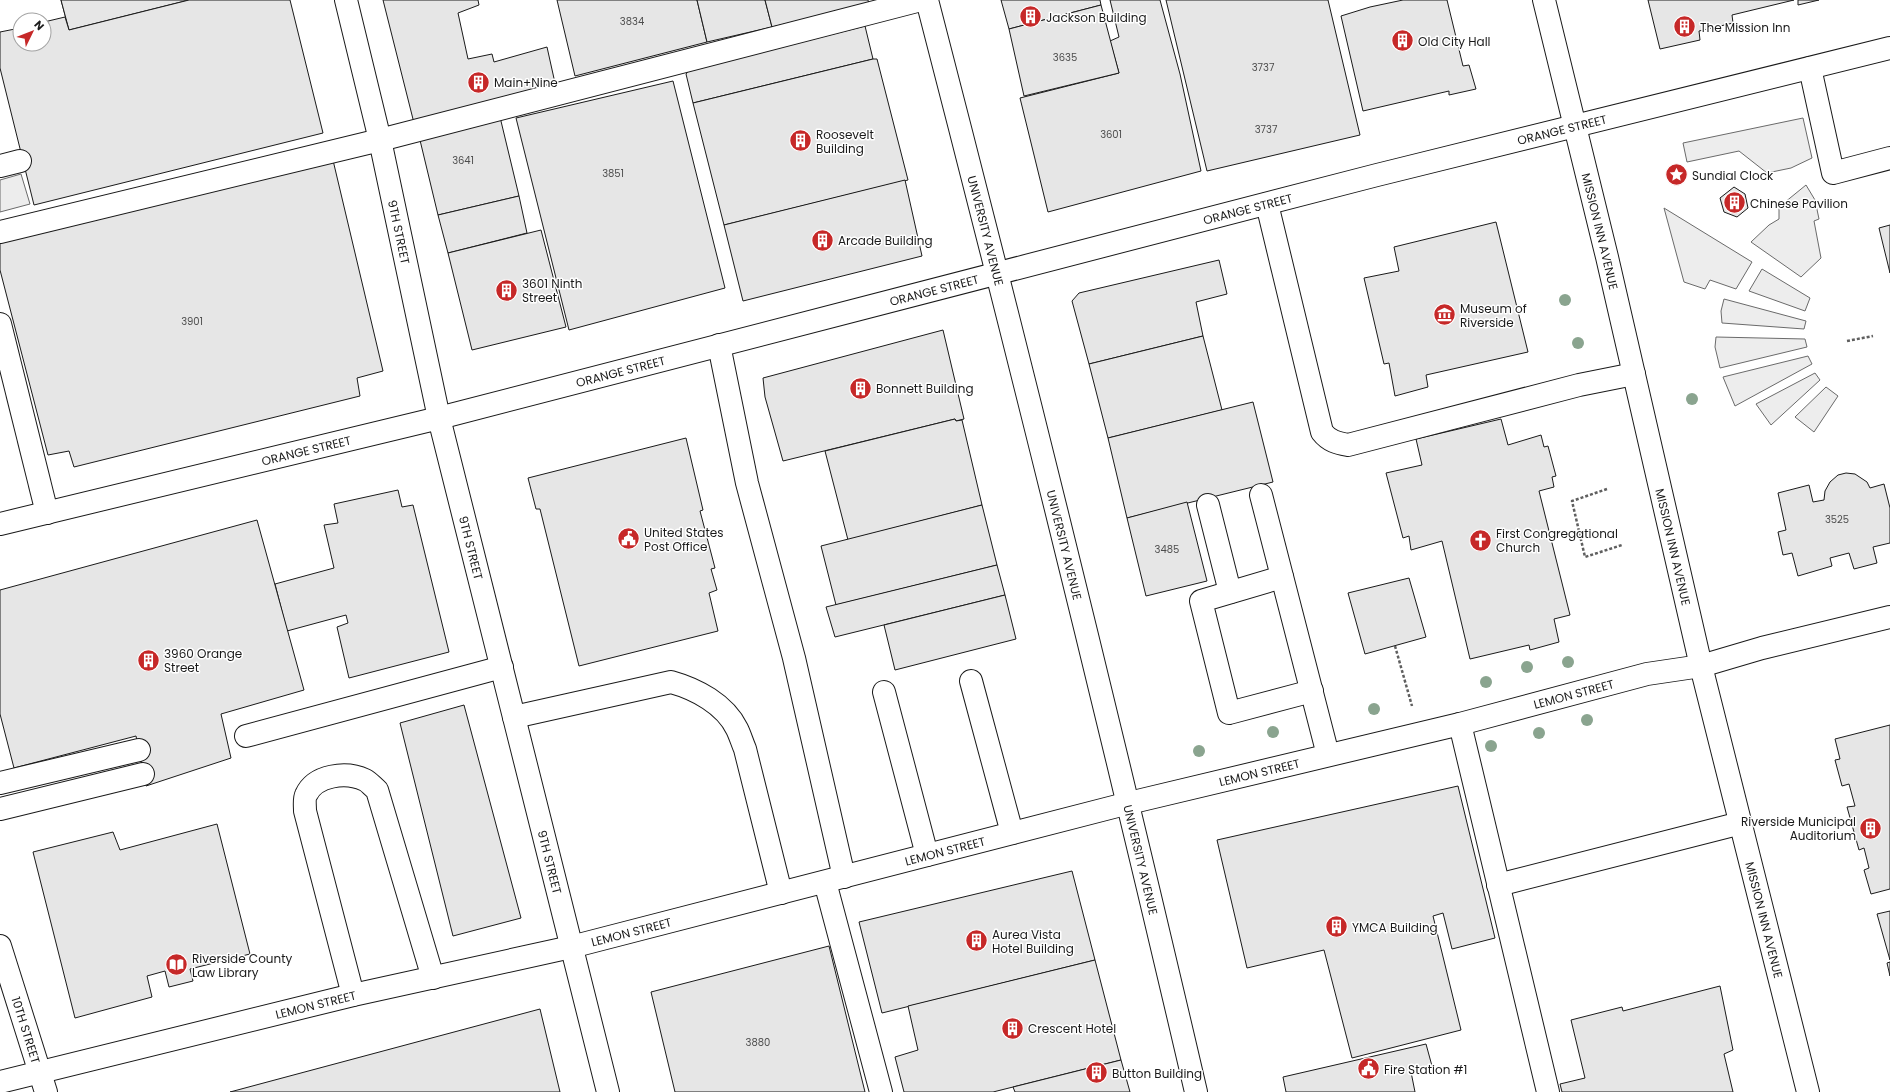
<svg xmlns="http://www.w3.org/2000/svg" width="1890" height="1092" font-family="Poppins,sans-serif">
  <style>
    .green { fill: #ededed; stroke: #6a6a6a }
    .building { fill: #e6e6e6; stroke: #1a1a1a }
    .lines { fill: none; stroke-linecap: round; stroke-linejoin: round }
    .minor-casing { stroke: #1a1a1a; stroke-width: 24 }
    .major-casing { stroke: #1a1a1a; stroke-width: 24 }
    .path { stroke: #5f5f5f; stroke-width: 2.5; stroke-dasharray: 3 2; stroke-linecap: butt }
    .minor { stroke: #fff; stroke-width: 22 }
    .major { stroke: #fff; stroke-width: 22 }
    .tree { fill: #8aa48f }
    .labels { text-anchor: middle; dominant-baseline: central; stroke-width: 3; stroke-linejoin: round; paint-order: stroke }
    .number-label { font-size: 10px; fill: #4d4d4d }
    .poi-label { font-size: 12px; fill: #1a1a1a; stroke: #fff; text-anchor: start }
    .street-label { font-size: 12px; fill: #1a1a1a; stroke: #fff }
  </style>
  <rect width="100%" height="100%" fill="#fff"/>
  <g class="green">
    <path d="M1803,118l9,40 -21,10 -24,5 -28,-22 -52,11 -4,-19z"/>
    <path d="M21,174l9,30 -30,8v-32z"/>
    <path d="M1806,185l9,15 4,19 -5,2 7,37 -20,19 -50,-35 18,-17 10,-6v-12z"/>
    <path d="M1664,208l88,54 -16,27 -26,-9 -5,9 -21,-7z"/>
    <path d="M1762,269l48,29 -5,13 -56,-20z"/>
    <path d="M1724,299l82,22 -2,8 -82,-6 -1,-12z"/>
    <path d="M1716,337l89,2 2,8 -87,21 -5,-21z"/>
    <path d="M1808,356l4,8 -77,42 -12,-29z"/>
    <path d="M1815,373l5,7 -49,45 -15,-21z"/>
    <path d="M1826,387l12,9 -24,36 -19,-15z"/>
  </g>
  <g class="building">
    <path d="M61,0h128l-120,30z"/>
    <path d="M61,0h128l-120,30z"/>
    <path d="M189,0h101l33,133 -289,72 -34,-137v-36l20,-4v16h24v-22l21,-5 4,13z"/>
    <path d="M383,0h95l1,5 -21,8 10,46 24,-5 2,8 53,-15 12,54 -142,34z"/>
    <path d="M557,0h140l10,42 -132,34z"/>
    <path d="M697,0h68l7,27 -65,15z"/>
    <path d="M765,0h103l1,4 -97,23z"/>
    <path d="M1001,0h99l1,5 -92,24z"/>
    <path d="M1110,0h50l20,74 21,97 -153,41 -28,-114 99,-25 -9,-32 9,-4z"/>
    <path d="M1166,0h162l32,135 -153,36z"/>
    <path d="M1403,0h44l16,66 6,-1 7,24 -27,6v-4l-86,20 -22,-95 29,-9z"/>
    <path d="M1648,0h146l-62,15 1,8 -34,8 1,9 -40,9z"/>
    <path d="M1798,0h21l-21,5z"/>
    <path d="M1101,5l18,68 -95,23 -15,-67z"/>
    <path d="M865,26l8,33 -180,44 -7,-29 3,-4z"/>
    <path d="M873,59h4l31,121 -184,45 -31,-122z"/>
    <path d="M673,81l52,207 -156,42 -53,-212z"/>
    <path d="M500,117l19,79 -81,19 -19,-79z"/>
    <path d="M332,156l51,215 -26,7 3,18 -286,71 -5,-16 -21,4 -48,-185v-28z"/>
    <path d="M905,180l17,76 -179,45 -19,-76z"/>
    <path d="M1734,187l11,7 3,14 -11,9 -13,-5 -4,-14z"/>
    <path d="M519,196l8,37 -79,20 -10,-38z"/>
    <path d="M1496,222l32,130 -102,23 2,12 -33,9 -6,-33 -5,1 -20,-86 35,-7 -5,-24z"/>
    <path d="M1890,225v48l-11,-45z"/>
    <path d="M541,230l25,97 -94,23 -24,-97z"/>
    <path d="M1219,260l8,34 -31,8 7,34 -114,28 -17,-63 7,-8z"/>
    <path d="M943,330l21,89 -8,2 -1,-2 -172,42 -18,-64 -2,-19z"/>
    <path d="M1203,336l19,74 -114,28 -19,-74z"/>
    <path d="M1253,402l20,80 -146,36 -19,-80z"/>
    <path d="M955,419l1,2 6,-1 20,85 -134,35 -23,-89z"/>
    <path d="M1501,419l7,26 33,-10 3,12 4,-1 8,30 -4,1 2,10 -15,4 31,124 -16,4 5,23 -29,8 -1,-5 -59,14 -28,-118 -31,9 -2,-14 -6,2 -17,-65 36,-8 -6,-26z"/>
    <path d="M686,438l17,72 -3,1 15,57 -4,1 6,21 -8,3 9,38 -139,35 -39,-157h-4l-8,-31z"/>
    <path d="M1846,473l9,1 12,8 3,6 14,-4 6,24v35l-17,4 4,16 -23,6 -5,-16 -19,5 2,8 -34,10 -6,-23 -9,2 -5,-23 8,-2 -8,-37 31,-8 4,17 11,-2 1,-9 5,-9 8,-7z"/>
    <path d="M398,490l4,17 11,-2 36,147 -100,26 -12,-51 11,-4 -2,-8 -59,16 -12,-47 59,-16 -10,-43 14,-2 -4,-19z"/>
    <path d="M1187,502l20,79 -61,15 -19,-78z"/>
    <path d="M982,505l15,60 -161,40 -15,-59z"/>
    <path d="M257,520l47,170 -83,24 10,44 -85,28 -10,-50 -122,32 -14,-54v-124z"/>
    <path d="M997,565l8,30 -170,42 -9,-30z"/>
    <path d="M1409,578l17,59 -61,17 -17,-61z"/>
    <path d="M1005,595l11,44 -121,31 -11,-45z"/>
    <path d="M464,705l57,213 -68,18 -53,-213z"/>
    <path d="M1890,725v164l-19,5 -7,-24 5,-2 -5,-20 -5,2 -12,-43 8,-1 -6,-22 -7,2 -7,-26 5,-1 -5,-20z"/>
    <path d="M1458,786l37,152 -43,11 -9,-36 -10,3 28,114 -109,28 -28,-108 -77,18 -30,-128z"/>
    <path d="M217,824l33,130 -60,15 3,12 -24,6 -4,-16 -18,5 5,21 -77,21 -42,-166 80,-20 7,18z"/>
    <path d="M1072,871l23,89 -213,53 -23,-91z"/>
    <path d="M1890,911v49l-13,-46z"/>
    <path d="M829,946l36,146h-190l-24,-100z"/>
    <path d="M1095,960l26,100 -128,32h-89l-9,-35 23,-7 -10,-44z"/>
    <path d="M1890,962v14l-3,-13z"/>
    <path d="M1720,986l13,64 -9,4 9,38h-171l-2,-8 25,-6 -14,-58 51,-13 1,4z"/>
    <path d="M540,1009l20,83h-330z"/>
    <path d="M1426,1044l6,22 -21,6 4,20h-129l-3,-15z"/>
    <path d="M1121,1060l9,32h-115l-2,-5z"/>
  </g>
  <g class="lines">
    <defs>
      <g id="minor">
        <path id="s1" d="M346,0l34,140 59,278 169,674"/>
        <path d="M1810,68l23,105 57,-15"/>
        <path d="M0,166l20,-5"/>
        <path d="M1267,204l55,228c7,9 15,11 26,13l231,-60 55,-11"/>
        <path d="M0,232l380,-92 541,-140"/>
        <path d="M0,324l47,189"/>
        <path d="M719,345l28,138 47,175 50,219"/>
        <path d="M1261,495l67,260"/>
        <path d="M1208,505l22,87"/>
        <path id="s2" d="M0,524l439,-106 938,-243 513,-127"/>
        <path d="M1282,577l-81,24 28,112 83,-22"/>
        <path d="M971,681l41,152"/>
        <path d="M884,692l43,163"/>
        <path d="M514,717l157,-35c25,7 54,22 66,47 3,6 5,13 8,20l36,144"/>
        <path d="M1460,724l88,368"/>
        <path d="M246,736l256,-69"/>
        <path d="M0,783l139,-33"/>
        <path d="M0,809l143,-35"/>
        <path d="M825,882l56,210"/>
        <path d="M1498,885l243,-62"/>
        <path id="s3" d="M0,946l46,146"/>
        <path d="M353,995l-48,-184c0,-5 -1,-12 1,-16 9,-20 40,-24 59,-15 4,2 8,7 12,10l56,188"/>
        <path id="s4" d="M0,1082l353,-87 218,-48 558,-144 331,-79 187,-50 54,-8 61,-18 128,-31"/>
      </g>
      <g id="major">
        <path id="s5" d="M927,0c94,363 184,727 269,1092"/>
        <path id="s6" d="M1544,0l63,257 94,409 107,426"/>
      </g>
    </defs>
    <use href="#minor" class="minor-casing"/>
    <use href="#major" class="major-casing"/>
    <g class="path">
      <path d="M1847,341l26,-5"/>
      <path d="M1607,489l-35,12 13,56 37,-12"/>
      <path d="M1395,646l17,60"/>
    </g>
    <use href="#minor" class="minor"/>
    <use href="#major" class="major"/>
  </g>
  <g class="tree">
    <circle cx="1565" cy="300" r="6"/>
    <circle cx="1578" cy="343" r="6"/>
    <circle cx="1692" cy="399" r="6"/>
    <circle cx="1568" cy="662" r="6"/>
    <circle cx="1527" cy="667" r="6"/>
    <circle cx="1486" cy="682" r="6"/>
    <circle cx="1374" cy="709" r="6"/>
    <circle cx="1587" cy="720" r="6"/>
    <circle cx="1273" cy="732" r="6"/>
    <circle cx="1539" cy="733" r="6"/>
    <circle cx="1491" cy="746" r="6"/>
    <circle cx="1199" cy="751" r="6"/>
  </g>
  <defs>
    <symbol id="building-disc" viewBox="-11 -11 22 22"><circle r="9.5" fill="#c62828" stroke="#fff"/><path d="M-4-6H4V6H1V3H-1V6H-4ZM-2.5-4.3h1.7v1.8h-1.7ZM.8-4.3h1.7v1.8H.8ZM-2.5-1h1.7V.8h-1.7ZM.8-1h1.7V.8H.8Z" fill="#fff"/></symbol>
    <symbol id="sight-disc" viewBox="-11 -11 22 22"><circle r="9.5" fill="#c62828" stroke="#fff"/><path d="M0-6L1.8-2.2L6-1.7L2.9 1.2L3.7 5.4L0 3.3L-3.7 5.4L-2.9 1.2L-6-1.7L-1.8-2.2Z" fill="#fff"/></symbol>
    <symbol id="museum-disc" viewBox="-11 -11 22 22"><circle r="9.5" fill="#c62828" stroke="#fff"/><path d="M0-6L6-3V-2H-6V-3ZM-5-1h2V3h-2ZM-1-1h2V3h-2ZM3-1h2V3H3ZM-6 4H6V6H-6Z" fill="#fff"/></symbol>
    <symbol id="civic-disc" viewBox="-11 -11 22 22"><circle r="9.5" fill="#c62828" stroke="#fff"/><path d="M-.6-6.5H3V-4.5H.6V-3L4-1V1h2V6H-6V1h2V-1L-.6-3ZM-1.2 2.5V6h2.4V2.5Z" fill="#fff"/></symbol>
    <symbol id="church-disc" viewBox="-11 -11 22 22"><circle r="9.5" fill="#c62828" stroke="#fff"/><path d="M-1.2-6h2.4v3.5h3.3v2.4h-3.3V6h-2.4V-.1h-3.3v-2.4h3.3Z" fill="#fff"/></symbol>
    <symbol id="library-disc" viewBox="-11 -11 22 22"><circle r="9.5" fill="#c62828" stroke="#fff"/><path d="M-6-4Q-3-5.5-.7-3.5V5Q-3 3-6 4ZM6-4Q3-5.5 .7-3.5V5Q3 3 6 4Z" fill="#fff"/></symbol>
  </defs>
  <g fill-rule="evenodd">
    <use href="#building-disc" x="1018" y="4" width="25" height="25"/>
    <use href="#building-disc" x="1672" y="14" width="25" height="25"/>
    <use href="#building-disc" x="1390" y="28" width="25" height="25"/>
    <use href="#building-disc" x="466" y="70" width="25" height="25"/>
    <use href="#building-disc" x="788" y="128" width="25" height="25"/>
    <use href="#sight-disc" x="1664" y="162" width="25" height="25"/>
    <use href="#building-disc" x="1722" y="190" width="25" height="25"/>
    <use href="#building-disc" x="810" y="228" width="25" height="25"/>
    <use href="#building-disc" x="494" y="278" width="25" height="25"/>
    <use href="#museum-disc" x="1432" y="302" width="25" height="25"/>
    <use href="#building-disc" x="848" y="376" width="25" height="25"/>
    <use href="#civic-disc" x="616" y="526" width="25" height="25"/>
    <use href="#church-disc" x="1468" y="528" width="25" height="25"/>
    <use href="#building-disc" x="136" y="648" width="25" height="25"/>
    <use href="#building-disc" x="1858" y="816" width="25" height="25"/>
    <use href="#building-disc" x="1324" y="914" width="25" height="25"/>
    <use href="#building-disc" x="964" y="928" width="25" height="25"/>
    <use href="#library-disc" x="164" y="952" width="25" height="25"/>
    <use href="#building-disc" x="1000" y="1016" width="25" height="25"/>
    <use href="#civic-disc" x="1356" y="1056" width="25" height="25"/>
    <use href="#building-disc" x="1084" y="1060" width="25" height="25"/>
  </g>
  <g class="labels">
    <g class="number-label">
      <text x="632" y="21">3834</text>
      <text x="1065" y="57">3635</text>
      <text x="1263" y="67">3737</text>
      <text x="1266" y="129">3737</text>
      <text x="1111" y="134">3601</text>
      <text x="463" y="160">3641</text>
      <text x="613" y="173">3851</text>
      <text x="192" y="321">3901</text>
      <text x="1837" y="519">3525</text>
      <text x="1167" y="549">3485</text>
      <text x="758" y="1042">3880</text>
    </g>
    <g class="poi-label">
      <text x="1046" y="17">Jackson Building</text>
      <text x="1700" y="27">The Mission Inn</text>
      <text x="1418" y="41">Old City Hall</text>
      <text x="494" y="82">Main+Nine</text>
      <text x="816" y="134">Roosevelt<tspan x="816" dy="14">Building</tspan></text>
      <text x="1692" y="175">Sundial Clock</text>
      <text x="1750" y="203">Chinese Pavilion</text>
      <text x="838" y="240">Arcade Building</text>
      <text x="522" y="283">3601 Ninth<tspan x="522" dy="14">Street</tspan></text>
      <text x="1460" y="308">Museum of<tspan x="1460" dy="14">Riverside</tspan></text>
      <text x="876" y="388">Bonnett Building</text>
      <text x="644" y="532">United States<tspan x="644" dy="14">Post Office</tspan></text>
      <text x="1496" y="533">First Congregational<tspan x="1496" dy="14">Church</tspan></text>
      <text x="164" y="653">3960 Orange<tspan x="164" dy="14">Street</tspan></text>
      <text x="1856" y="821" text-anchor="end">Riverside Municipal<tspan x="1856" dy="14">Auditorium</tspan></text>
      <text x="1352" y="927">YMCA Building</text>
      <text x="992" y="934">Aurea Vista<tspan x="992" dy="14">Hotel Building</tspan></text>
      <text x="192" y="958">Riverside County<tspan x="192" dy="14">Law Library</tspan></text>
      <text x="1028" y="1028">Crescent Hotel</text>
      <text x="1384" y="1069">Fire Station #1</text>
      <text x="1112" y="1073">Button Building</text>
    </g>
    <g class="street-label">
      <text stroke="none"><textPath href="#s2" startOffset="1611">ORANGE STREET</textPath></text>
      <text stroke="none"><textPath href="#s2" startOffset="1287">ORANGE STREET</textPath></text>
      <text stroke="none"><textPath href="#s5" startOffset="238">UNIVERSITY AVENUE</textPath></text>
      <text stroke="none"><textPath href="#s6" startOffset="238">MISSION INN AVENUE</textPath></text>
      <text stroke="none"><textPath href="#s1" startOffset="238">9TH STREET</textPath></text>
      <text stroke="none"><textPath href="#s2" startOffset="963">ORANGE STREET</textPath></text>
      <text stroke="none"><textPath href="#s2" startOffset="639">ORANGE STREET</textPath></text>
      <text stroke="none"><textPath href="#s2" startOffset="315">ORANGE STREET</textPath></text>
      <text stroke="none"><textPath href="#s5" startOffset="562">UNIVERSITY AVENUE</textPath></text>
      <text stroke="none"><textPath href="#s1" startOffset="562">9TH STREET</textPath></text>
      <text stroke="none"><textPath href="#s6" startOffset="562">MISSION INN AVENUE</textPath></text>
      <text stroke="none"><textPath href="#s4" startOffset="1621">LEMON STREET</textPath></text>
      <text stroke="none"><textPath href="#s4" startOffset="1297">LEMON STREET</textPath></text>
      <text stroke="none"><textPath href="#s4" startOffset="973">LEMON STREET</textPath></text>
      <text stroke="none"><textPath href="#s5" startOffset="886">UNIVERSITY AVENUE</textPath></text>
      <text stroke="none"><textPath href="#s1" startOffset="886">9TH STREET</textPath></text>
      <text stroke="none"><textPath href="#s6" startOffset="946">MISSION INN AVENUE</textPath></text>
      <text stroke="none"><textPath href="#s4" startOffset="649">LEMON STREET</textPath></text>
      <text stroke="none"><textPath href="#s4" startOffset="325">LEMON STREET</textPath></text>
      <text stroke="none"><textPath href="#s3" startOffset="88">10TH STREET</textPath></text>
    </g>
  </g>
  <g transform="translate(32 32) rotate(47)"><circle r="19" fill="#ffffff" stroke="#a3a3a3"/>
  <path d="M0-3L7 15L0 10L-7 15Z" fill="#c62828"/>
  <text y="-6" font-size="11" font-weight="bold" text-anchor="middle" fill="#1a1a1a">N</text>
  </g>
</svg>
